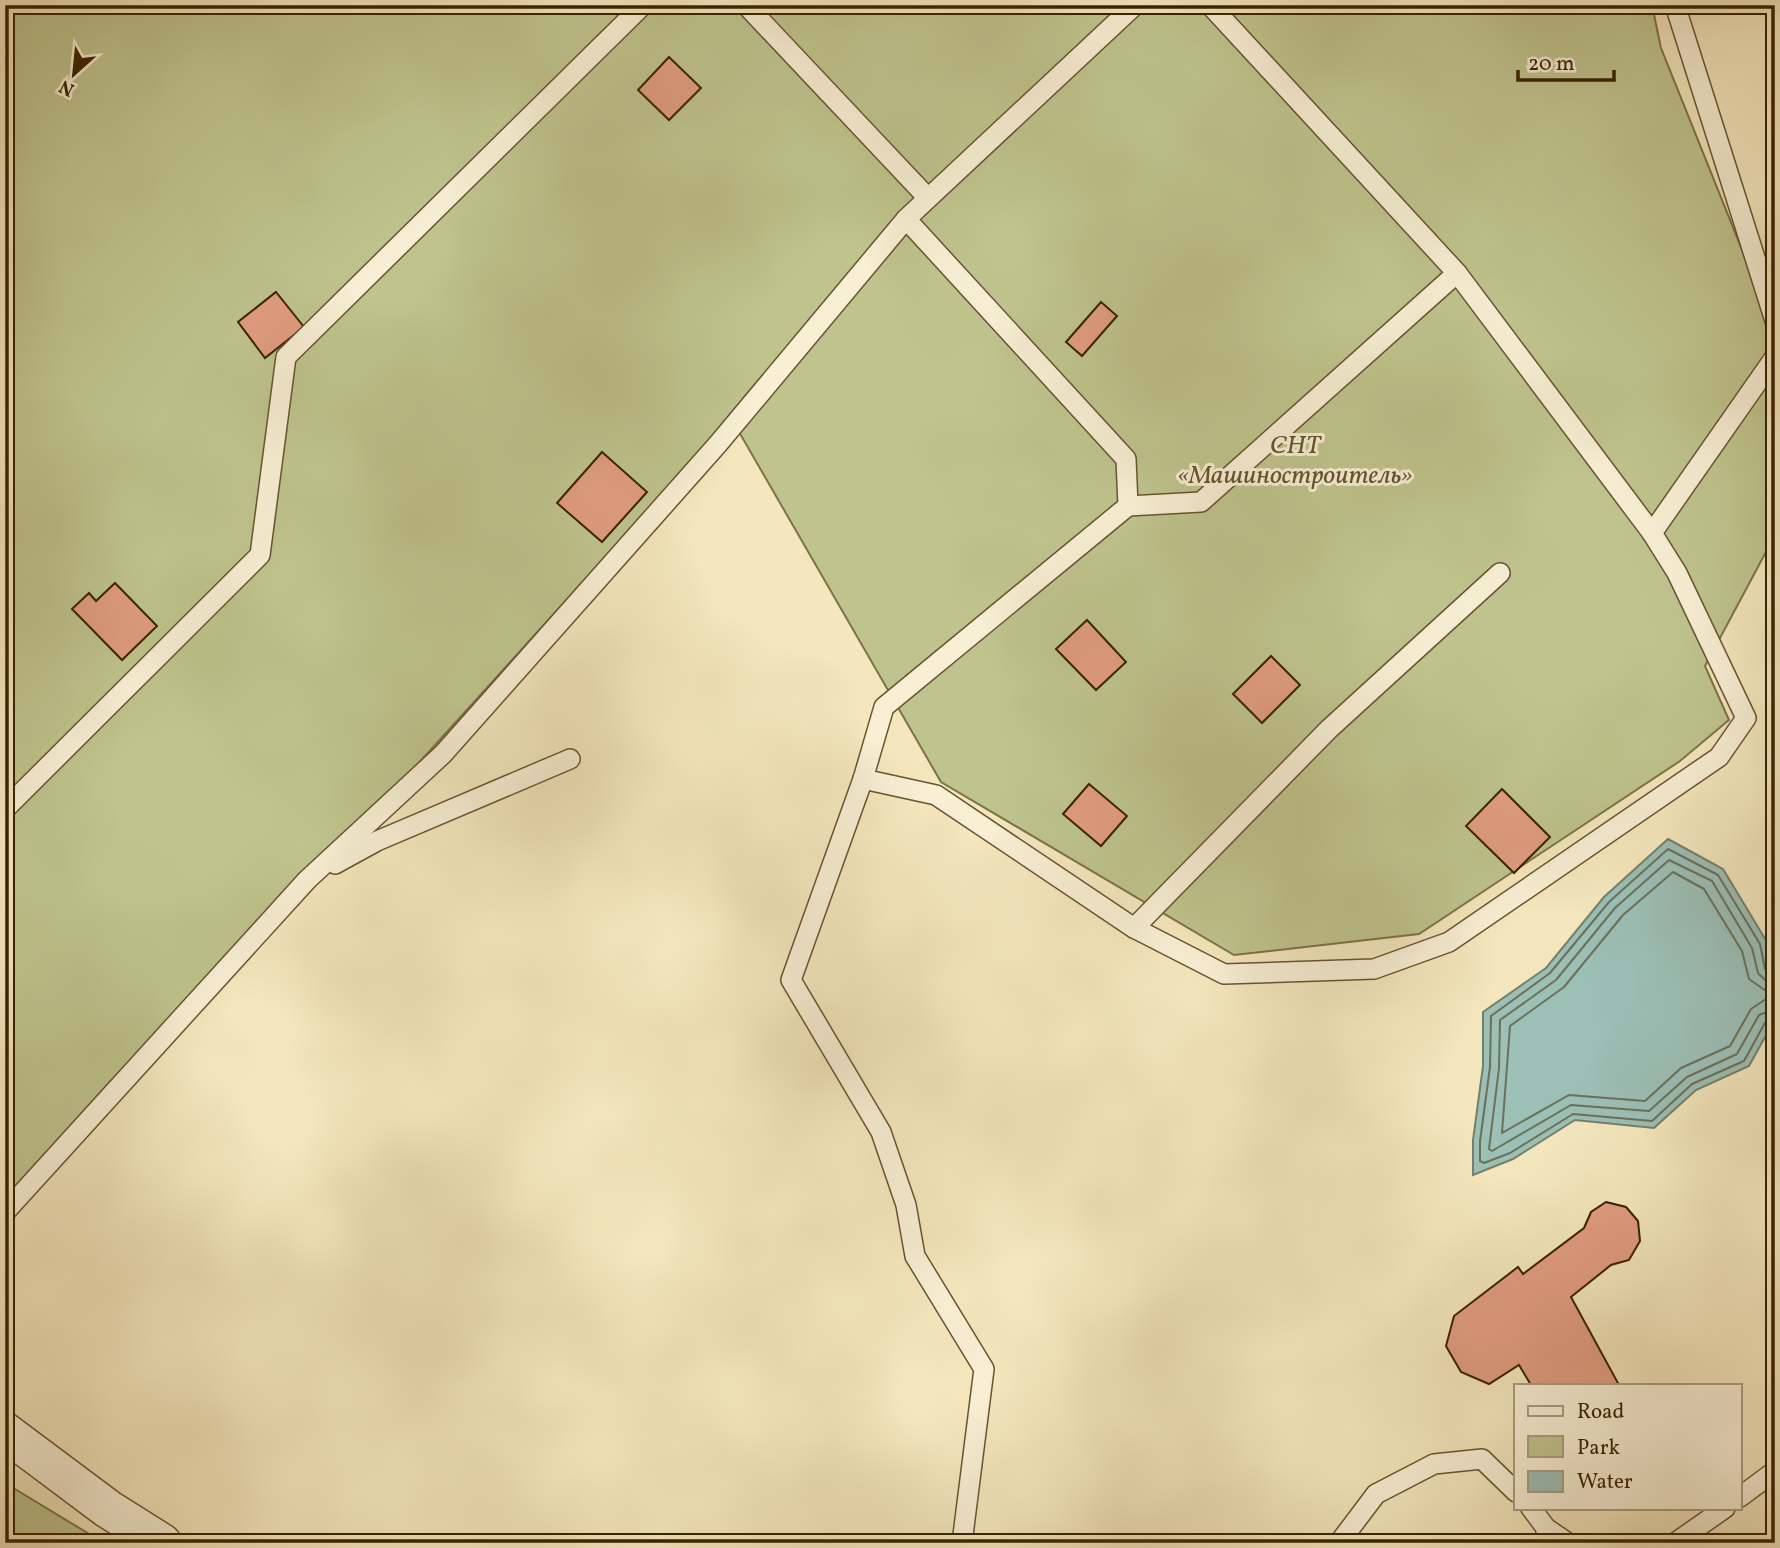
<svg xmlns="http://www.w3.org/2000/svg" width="1780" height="1548" font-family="Vollkorn,serif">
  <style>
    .green { fill: #bfc48e; stroke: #7c7347; stroke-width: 2 }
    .water { fill: #9cbfb6; stroke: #74806d; stroke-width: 2 }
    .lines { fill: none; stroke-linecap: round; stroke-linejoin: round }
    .shore { stroke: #6a705b; stroke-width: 2 }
    .building { fill: #e19d81; stroke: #392200; stroke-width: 2 }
    .service-casing { stroke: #68532f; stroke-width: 22 }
    .tertiary-casing { stroke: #68532f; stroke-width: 41 }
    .service { stroke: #f8efd4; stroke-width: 19 }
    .tertiary { stroke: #f8efd4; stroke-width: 38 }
    .labels { text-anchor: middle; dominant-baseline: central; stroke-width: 6; stroke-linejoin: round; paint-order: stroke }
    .park-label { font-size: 26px; font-style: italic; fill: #61532b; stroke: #f8efd4 }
  </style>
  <rect width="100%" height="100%" fill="#f4e7bd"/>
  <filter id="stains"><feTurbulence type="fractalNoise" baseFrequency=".00286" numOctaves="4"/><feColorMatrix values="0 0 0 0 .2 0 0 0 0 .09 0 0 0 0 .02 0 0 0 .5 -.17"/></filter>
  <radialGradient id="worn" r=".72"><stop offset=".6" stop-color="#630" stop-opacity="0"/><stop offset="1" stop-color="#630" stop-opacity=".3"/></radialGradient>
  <g class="green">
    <path d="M5,5h1647l9,43 114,284v203l-70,131 24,54 -49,41 -261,173 -185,21 -293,-173 -210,-364 -353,390 -270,276 -103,118z"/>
    <path d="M5,1483l99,60h-99z"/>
  </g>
  <path class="water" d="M1668,839l55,30 44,73 8,41v36l-26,47 -53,24 -42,38 -79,-8 -62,39 -40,16v-35l10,-74v-54l63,-44 58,-71z"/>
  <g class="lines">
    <g class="shore">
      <path d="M1673,872l31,17 38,62 7,28 20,14v4l-18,12 -21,37 -49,22 -36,33 -76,-6 -67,38 8,-107 54,-39 59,-72z"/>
      <path d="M1775,973l-10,-4 -5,-25 -42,-69 -50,-26 -59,53 -59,71 -59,43 -1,51 -10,74v20l4,2 26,-10 63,-39 79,7 40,-37 52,-23 22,-40 9,-4"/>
      <path d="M1775,982l-10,-2 -7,-7 -6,-25 -40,-67 -43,-21 -54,48 -59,72 -56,40 -1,48 -10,81 3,2 79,-46 78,6 38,-34 50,-23 22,-39 16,-6"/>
    </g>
  </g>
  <g class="building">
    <path d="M669,57l32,31 -32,32 -31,-30z"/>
    <path d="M276,292l28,35 -39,31 -27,-36z"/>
    <path d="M1101,302l16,14 -35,40 -16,-14z"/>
    <path d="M602,452l45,40 -45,50 -45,-39z"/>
    <path d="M115,583l42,43 -35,34 -50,-51 17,-16 7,8z"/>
    <path d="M1087,620l39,42 -30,28 -40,-41z"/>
    <path d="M1271,656l29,29 -38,38 -29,-29z"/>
    <path d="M1089,784l38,32 -26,30 -38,-32z"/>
    <path d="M1502,789l48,48 -36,36 -48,-47z"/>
    <path d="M1606,1202l20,5 12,14 2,20 -11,19 -18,5 -40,32 48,88h-88l-12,-20 -30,19 -28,-12 -15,-26 8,-30 64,-49 5,7 61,-46 7,-16z"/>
  </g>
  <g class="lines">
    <defs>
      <g id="service">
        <path d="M746,5l181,192"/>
        <path d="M1675,5l100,316"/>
        <path d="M906,219l220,240 2,47 -244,201 -21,72 -72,201 90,152 25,73 9,51 69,113 -22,174"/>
        <path d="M1128,506l73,-4 256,-229"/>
        <path d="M1652,533l123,-176"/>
        <path d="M863,779l73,16 198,133 195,-199 171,-156"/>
        <path d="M5,809l255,-254 26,-198 357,-352"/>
        <path d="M335,864l42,-23 193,-82"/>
        <path d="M1134,928l90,46 150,-5 75,-27 270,-185 27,-39 -69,-145 -25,-40 -195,-260 -247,-268"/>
        <path d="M5,1212l302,-332 136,-126 275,-310 188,-225 229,-214"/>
        <path d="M1740,1497l35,-26"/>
        <path d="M1531,1508l15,20v15"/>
        <path d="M1546,1528l22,15"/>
        <path d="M1339,1543l37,-49 58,-30 48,-5 34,33"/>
        <path d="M1675,1543l50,-35"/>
      </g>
      <path id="tertiary" d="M5,1432l103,77 54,34"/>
    </defs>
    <use href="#service" class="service-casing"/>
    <use href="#tertiary" class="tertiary-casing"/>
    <use href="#service" class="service"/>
    <use href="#tertiary" class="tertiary"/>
  </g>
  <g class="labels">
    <g class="park-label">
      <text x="1295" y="446">СНТ<tspan x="1295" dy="30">«Машиностроитель»</tspan></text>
    </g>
  </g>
  <rect width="1780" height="1548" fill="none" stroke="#f4e7bd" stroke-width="28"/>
  <rect x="7" y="7" width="1766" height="1534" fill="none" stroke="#392200" stroke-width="3.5"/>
  <rect x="14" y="14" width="1752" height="1520" fill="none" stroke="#392200" stroke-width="2"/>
  <rect x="1514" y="1384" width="228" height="126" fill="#f8efd4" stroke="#ac9d7f" stroke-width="2"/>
  <rect x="1528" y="1406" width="35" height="10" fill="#f8efd4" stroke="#ac9d7f" stroke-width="2"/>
  <text x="1577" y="1418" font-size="21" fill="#392200">Road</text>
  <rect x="1528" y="1436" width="35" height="21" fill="#bfc48e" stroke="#ac9d7f" stroke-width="2"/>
  <text x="1577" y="1454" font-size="21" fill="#392200">Park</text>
  <rect x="1528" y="1471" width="35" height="21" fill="#9cbfb6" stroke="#ac9d7f" stroke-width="2"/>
  <text x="1577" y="1488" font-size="21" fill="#392200">Water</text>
  <g transform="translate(74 74) rotate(207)" stroke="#f8efd4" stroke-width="5" paint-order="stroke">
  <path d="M0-5L12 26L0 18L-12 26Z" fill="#392200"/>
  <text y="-10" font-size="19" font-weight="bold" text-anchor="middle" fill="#392200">N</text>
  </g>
  <path d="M1518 70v10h96v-10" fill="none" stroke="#392200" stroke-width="3.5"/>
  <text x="1528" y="70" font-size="21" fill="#392200" stroke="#f8efd4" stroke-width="5" paint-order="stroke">20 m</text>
  <rect width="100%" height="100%" filter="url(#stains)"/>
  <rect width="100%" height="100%" fill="url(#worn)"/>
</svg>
